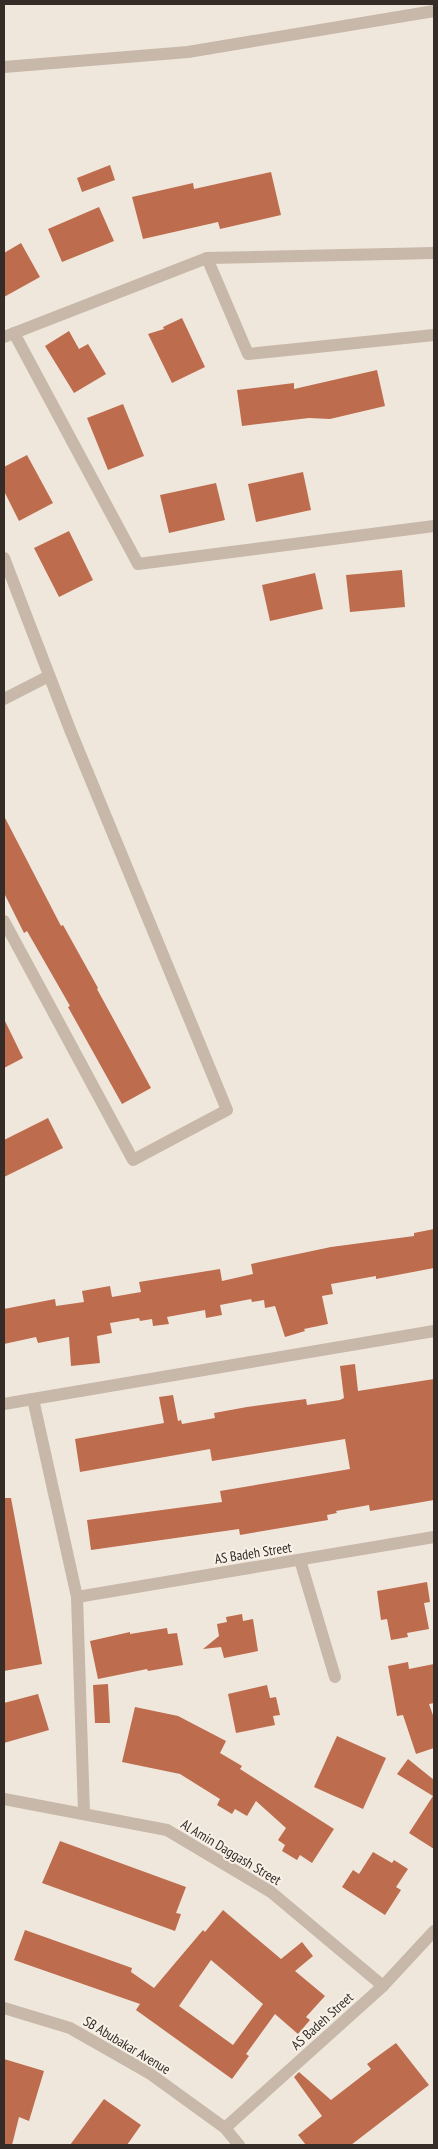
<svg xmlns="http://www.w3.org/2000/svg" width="438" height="2149" font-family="'PT Sans Narrow',sans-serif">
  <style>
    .building { fill: #bd6c4d; fill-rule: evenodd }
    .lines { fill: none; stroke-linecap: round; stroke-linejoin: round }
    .street { stroke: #c7b8a9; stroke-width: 12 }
    .labels { text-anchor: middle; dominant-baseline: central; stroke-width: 4; stroke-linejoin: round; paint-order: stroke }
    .street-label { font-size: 14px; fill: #352c28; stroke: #f8f1e8 }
  </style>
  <rect width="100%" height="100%" fill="#f0e7dc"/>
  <g class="building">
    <path d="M110,165l5,15 -33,12 -5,-14z"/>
    <path d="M271,172l10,43 -61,14 -2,-7 -75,17 -11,-42 61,-14 1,6z"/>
    <path d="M99,207l15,34 -52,21 -14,-33z"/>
    <path d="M21,243l19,34 -36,20v-44z"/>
    <path d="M182,318l23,49 -33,16 -24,-49 16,-5 -1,-2z"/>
    <path d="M69,331l10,18 9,-5 18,30 -32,19 -29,-47z"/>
    <path d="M377,370l8,36 -55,13 -21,-1 -67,8 -5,-36 57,-7v6z"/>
    <path d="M123,404l21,52 -36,14 -21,-52z"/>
    <path d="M27,455l26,48 -34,18 -15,-30v-24z"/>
    <path d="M303,472l8,38 -55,12 -8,-38z"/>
    <path d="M216,483l9,37 -56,13 -9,-38z"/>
    <path d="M69,531l24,49 -34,17 -25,-49z"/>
    <path d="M402,570l3,37 -55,5 -4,-37z"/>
    <path d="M315,573l8,36 -53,12 -8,-36z"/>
    <path d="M4,816l57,110 2,-1 35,63 -1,1 54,99 -29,16 -54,-97 2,-1 -43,-75 -3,2 -20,-40z"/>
    <path d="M4,1019l19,39 -19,10z"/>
    <path d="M48,1118l15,30 -59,29v-37z"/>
    <path d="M434,1229v39l-58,11v-3l-45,8 2,10 -11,2 6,28 -24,5 1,2 -20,6 -10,-31 -10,2 -1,-8 -12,2 -1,-3 -31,6 2,10 -16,3 -1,-8 -38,7 2,7 -16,2 -1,-7 -12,2 -1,-3 -29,5 2,10 -15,3 3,27 -29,3 -2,-29 -31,6 -2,-6 -32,7v-35l51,-10 1,7 28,-4 -2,-11 28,-5 2,11 29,-5 -2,-10 81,-13 2,12 31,-7 -2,-10 80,-17 83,-11v-3z"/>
    <path d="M355,1364l3,27 76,-12v121l-64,11 -1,-6 -33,6 1,2 -10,2 1,5 -88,15 -1,-6 -148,21 -4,-30 135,-18 -2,-11 130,-22 -5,-30 -133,22 -2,-12 -130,23 -5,-33 89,-16 -5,-26 14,-2 5,26 3,-1 1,4 33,-6 -1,-5 33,-6 59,-8 1,6 33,-5 4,-2 -4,-32z"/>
    <path d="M4,1498h7l31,166 -38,7z"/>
    <path d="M427,1582l3,20 -6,1 5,26 -22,4 1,4 -17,3 -4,-21 -6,1 -4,-29z"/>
    <path d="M242,1614l1,7 10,-2 5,32 -34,7 -3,-11 -18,2 16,-13 -2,-12 10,-2 -1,-5z"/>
    <path d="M167,1628l1,6 9,-1 6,32 -35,6 -1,-2 -49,10 -8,-38 40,-9v2z"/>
    <path d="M408,1662l1,7 25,-5v39l-5,1 5,14v30l-18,6 -13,-39 -6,1 -9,-50z"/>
    <path d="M108,1684l2,39h-15l-2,-38z"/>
    <path d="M267,1685l3,13 6,-1 4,18 -7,1 2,9 -39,8 -8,-39z"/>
    <path d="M38,1694l11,36 -45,13v-40z"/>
    <path d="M135,1707l43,9 48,25 -6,12 22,13 -2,3 94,60 -22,34 -12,-8 -3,5 -15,-9 3,-6 -7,-5 8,-12 -30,-27 -9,15 -12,-7 -3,5 -15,-9 3,-6 -40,-25 -58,-12z"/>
    <path d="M337,1736l49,22 -23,51 -49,-22z"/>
    <path d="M408,1759l26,21v69l-25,-16 24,-37 -36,-22z"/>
    <path d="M60,1841l126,46 -10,26 5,1 -6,17 -133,-48z"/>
    <path d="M373,1852l19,11 2,-3 14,9 -12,18 5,3 -16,25 -43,-28 11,-17 6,4z"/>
    <path d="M223,1910l58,49 21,-17 11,14 -18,15 30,25 -19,21 4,3 -12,14 -23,-20 -29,40 3,2 -17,23 -96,-69 4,-6 -126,-44 11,-30 107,38 -1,4 23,16 49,-58 2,2zM211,1960l52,44 -30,41 -54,-39z"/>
    <path d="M396,2043l33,42 -78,60h-45l-8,-10 24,-19 -28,-39 5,-5 32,28 40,-31 -4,-5z"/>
    <path d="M4,2059l40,12 -15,50 -10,-4 -7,28h-8z"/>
    <path d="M104,2099l37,26 -14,20h-57z"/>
  </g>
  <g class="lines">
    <g class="street">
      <path d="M4,67l184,-15 246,-41"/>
      <path d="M207,258l41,96 186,-19"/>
      <path d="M14,333l124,231 296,-38"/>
      <path d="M4,337l203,-79 227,-5"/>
      <path d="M4,558l67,174 156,378 -94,50 -129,-239"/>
      <path d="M4,699l45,-23"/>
      <path d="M33,1399l401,-68"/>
      <path d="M4,1404l29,-5 44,198 7,216"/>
      <path d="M300,1560l35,117"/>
      <path d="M77,1597l357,-60"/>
      <path d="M4,1799l163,31 104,62 112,94"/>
      <path d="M4,2008l66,20 79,45 76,55 14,17"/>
      <path d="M225,2128l158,-142 51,-55"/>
    </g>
  </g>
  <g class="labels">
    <g class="street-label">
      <text transform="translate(253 1553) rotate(-9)">AS Badeh Street</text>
      <text transform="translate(231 1852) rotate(31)">Al Amin Daggash Street</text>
      <text transform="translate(322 2021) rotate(-42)">AS Badeh Street</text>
      <text transform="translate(127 2045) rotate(31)">SB Abubakar Avenue</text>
    </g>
  </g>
  <rect width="438" height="2149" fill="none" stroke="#352c28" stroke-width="10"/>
</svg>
